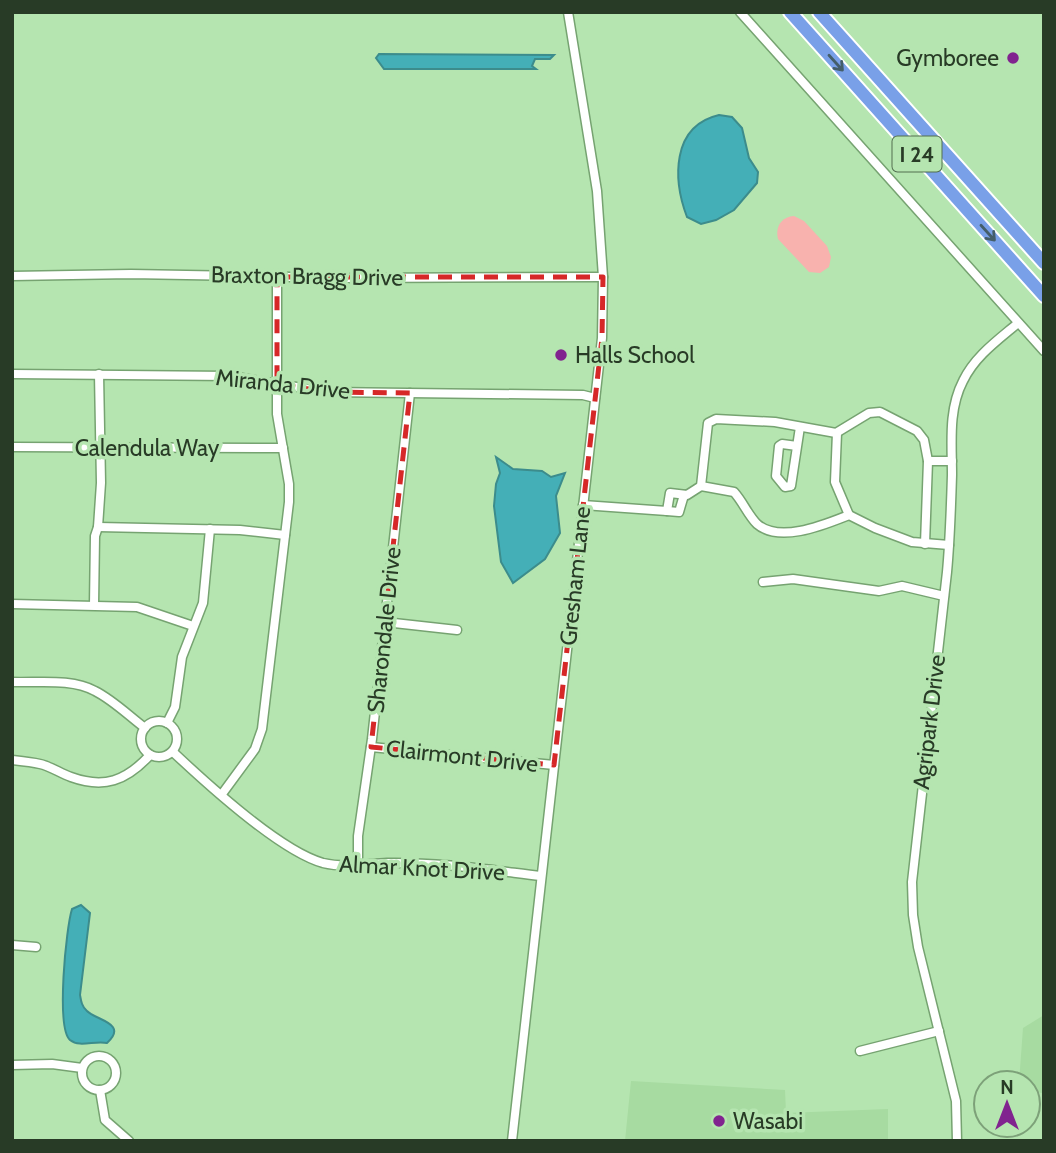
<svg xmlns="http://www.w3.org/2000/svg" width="1056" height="1153" font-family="Cabin,sans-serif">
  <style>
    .built { fill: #a7dba1 }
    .green { fill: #f8b2ae }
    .water { fill: #44afb7; stroke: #3c8c8c; stroke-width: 2 }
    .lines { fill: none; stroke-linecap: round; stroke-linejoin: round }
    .minor-casing { stroke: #76a371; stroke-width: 11 }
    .highway-casing { stroke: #fff; stroke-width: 16 }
    .minor { stroke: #fff; stroke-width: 8 }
    .highway { stroke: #79a0e8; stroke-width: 12 }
    .oneway { stroke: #445e6a }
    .marked { fill: none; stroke: #d62828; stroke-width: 5; stroke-dasharray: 14 9; stroke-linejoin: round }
    .poi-dot { fill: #81238f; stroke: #b5e5b0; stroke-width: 2.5 }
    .labels { text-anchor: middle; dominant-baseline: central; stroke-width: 7; stroke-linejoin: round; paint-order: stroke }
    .shield { fill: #b5e5b0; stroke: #526e4f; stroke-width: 2 }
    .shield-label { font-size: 21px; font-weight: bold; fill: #283b26 }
    .poi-label { font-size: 23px; fill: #283b26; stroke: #b5e5b0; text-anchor: start }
    .street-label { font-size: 23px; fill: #283b26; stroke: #b5e5b0 }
  </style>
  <rect width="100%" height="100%" fill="#b5e5b0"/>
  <g class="built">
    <path d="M1044,1015v78l-16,-1v-9h-9l4,-55z"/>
    <path d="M631,1081l154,9 1,23 102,-4v32h-263z"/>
  </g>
  <path class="green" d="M794,216l10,5 23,25 4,11 -2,10 -9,6 -11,-1 -31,-33c-3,-12 3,-22 16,-23z"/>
  <g class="water">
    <path d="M379,54l175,1 -4,4h-15l-3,7 4,3h-152l-8,-11z"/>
    <path d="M719,115l13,2 10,11 7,30 9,14 -1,11 -23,27 -18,10 -15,4 -14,-7c-14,-37 -16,-91 32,-102z"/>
    <path d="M496,457l17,12 29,2 9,6 14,-4 -9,23 4,37 -15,26 -32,24 -12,-21 -7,-56 2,-22 4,-11z"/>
    <path d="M81,905l9,8 -10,82c1,6 2,12 7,16 8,9 42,12 20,32 -12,-3 -27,5 -37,-3 -14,-12 -4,-112 2,-131z"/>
  </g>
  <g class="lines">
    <defs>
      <g id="minor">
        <path d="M740,12l304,339"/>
        <path d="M12,276l119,-2 212,4 260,-1"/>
        <path d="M12,374l218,2 97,16 256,3 12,3"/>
        <path d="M837,433l-2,49 14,33"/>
        <path d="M797,446l-15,-2 -3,2 -3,30 9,11 6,-1 9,-59"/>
        <path d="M12,447l271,1"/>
        <path d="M701,486l33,6c9,10 14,23 23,32 23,20 69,0 92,-9l26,13 37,14 37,3"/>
        <path d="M583,505l84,6 3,-18 17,2 14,-9 7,-63 8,-4 59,3 61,11 33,-20 11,-1 37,19 7,9 4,21h24"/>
        <path d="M667,511l12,1 5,-17"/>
        <path d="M98,527l142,3 45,5"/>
        <path d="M925,544l3,-83"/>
        <path d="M763,582l30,-3 86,12 23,-5 42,10"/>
        <path d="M12,604l125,3 56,19"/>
        <path d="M94,605l1,-69 3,-9 3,-44 -2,-109"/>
        <path d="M385,622l72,8"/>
        <path d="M12,682c26,1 60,-4 83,9 18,9 34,25 50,37"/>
        <circle cx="159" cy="739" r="18"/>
        <path d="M167,723l8,-16 7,-50 21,-54 7,-74"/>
        <path d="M371,747l183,18"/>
        <path d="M173,752c33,31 107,99 150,111 21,5 42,1 64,0 51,-1 103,7 154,13"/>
        <path d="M12,760c9,1 19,2 28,4 10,2 20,9 31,13 33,12 55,4 79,-22"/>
        <path d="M222,794l33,-45 7,-20 27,-227v-18l-12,-70v-137"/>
        <path d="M358,866v-30l14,-97 38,-346"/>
        <path d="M12,945l24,2"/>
        <path d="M860,1051l79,-20"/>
        <circle cx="99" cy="1073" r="17"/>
        <path d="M12,1065l40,-1 30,4"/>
        <path d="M100,1090l5,30 24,21"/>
        <path d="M512,1141l90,-803 1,-61 -6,-86 -29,-179"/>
        <path d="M957,1141l-1,-40 -38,-154 -5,-32 -1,-33 35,-310c3,-32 4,-64 5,-97 0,-32 -4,-65 11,-94 12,-25 35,-41 55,-58"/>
      </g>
      <g id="highway">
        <path d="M790,12l254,284"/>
        <path d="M819,12l225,251"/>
      </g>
    </defs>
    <use href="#minor" class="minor-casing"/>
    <use href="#highway" class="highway-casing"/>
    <use href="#minor" class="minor"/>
    <use href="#highway" class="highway"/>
  </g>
  <defs><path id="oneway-shaft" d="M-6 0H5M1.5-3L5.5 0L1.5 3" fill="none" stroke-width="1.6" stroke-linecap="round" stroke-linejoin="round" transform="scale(1.75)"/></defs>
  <g class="oneway">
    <use href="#oneway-shaft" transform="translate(836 63) rotate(48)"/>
    <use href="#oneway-shaft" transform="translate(988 233) rotate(48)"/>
  </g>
  <path class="marked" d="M277,277h326l-1,61 -48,427 -183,-18 39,-354 -83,-1 -50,-8z"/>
  <g class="poi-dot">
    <circle cx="1013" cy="58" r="7"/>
    <circle cx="561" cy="355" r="7"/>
    <circle cx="719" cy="1121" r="7"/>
  </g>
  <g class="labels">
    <rect class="shield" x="892.5" y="136.5" width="49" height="35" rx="5"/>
    <g class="shield-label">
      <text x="917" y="154">I 24</text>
    </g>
    <g class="poi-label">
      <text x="999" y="58" text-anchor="end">Gymboree</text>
      <text x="575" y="355">Halls School</text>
      <text x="733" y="1121">Wasabi</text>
    </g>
    <g class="street-label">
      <text transform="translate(307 276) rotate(1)">Braxton Bragg Drive</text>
      <text transform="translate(283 384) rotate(6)">Miranda Drive</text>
      <text x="147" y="448">Calendula Way</text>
      <text transform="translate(575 576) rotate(-84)">Gresham Lane</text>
      <text transform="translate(384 630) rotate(-84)">Sharondale Drive</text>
      <text transform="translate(929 722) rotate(-83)">Agripark Drive</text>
      <text transform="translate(462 756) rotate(6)">Clairmont Drive</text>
      <text transform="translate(422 868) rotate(3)">Almar Knot Drive</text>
    </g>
  </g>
  <rect width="1056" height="1153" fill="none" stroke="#283b26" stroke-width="28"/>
  <g transform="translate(1007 1104)"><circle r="33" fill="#b5e5b0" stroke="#7da179" stroke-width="2"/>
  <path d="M0-5L12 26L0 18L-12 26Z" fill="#81238f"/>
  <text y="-10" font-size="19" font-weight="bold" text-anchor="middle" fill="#283b26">N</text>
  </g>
</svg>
